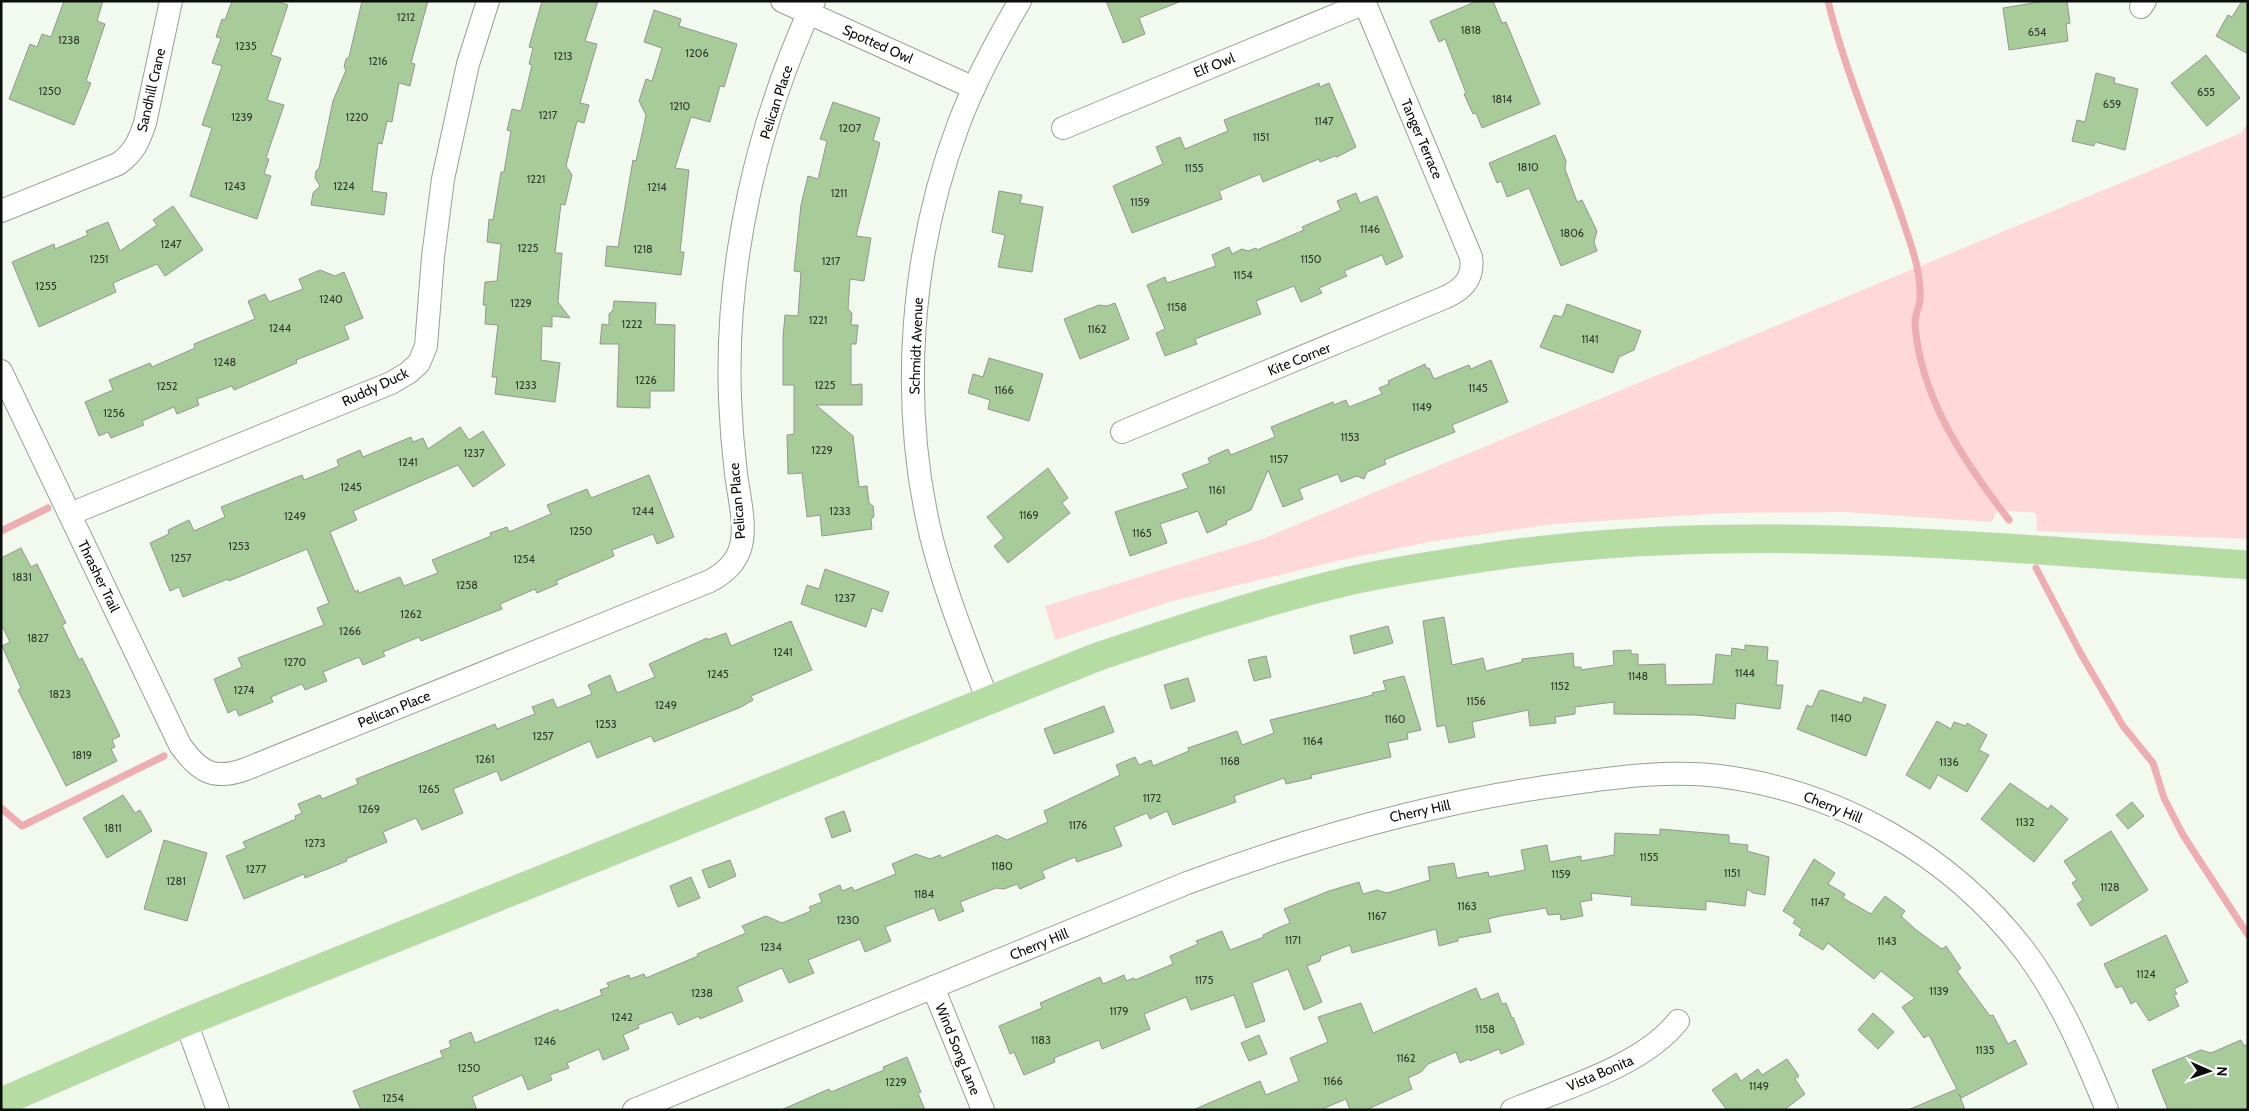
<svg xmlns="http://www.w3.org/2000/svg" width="2249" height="1111" font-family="Cabin,sans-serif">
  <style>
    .green { fill: #ffd8d9 }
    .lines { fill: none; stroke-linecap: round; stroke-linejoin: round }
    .stream { stroke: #eeadb0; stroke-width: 7 }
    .building { fill: #a8cb9a; stroke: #92988f }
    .minor-casing { stroke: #999f96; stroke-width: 24 }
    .major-casing { stroke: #d8d8d8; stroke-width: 29 }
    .minor { stroke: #fff; stroke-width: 22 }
    .major { stroke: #b5dda1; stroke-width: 28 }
    .labels { text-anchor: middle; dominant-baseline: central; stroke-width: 5; stroke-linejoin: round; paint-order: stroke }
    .number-label { font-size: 11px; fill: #323c2e }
    .street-label { font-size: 14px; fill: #0b0d0a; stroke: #fff }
  </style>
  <rect width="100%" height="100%" fill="#f2f9ef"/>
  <path class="green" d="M2248,122v417l-211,-8 -1,-18 -39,-3 -5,12 -147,-10 -119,1 -172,11 -125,18 -88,18 -172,42 -114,38 -10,-34 217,-67 979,-406z"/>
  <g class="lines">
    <g class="stream">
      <path d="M1828,1c19,79 53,152 78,229 8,23 15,45 14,70 -1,8 -6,17 -5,25 6,74 50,138 94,195"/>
      <path d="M1,531l47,-23"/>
      <path d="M2036,568l45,86 42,72 30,37 11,35 19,37 65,100"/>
      <path d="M1,808l21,18 142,-70"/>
    </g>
  </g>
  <g class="building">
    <path d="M64,1h39l-6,20 8,3 -19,57 5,2 -17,42 -65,-26 21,-55 7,3 5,-13 9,3z"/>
    <path d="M232,1h44l12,4 -17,50 10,3 -14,42 17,5 -18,53 3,1 -5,15 7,2 -14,43 -67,-23 22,-68 -10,-3 20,-59 -10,-3 9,-25 -5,-1 6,-18 3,1z"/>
    <path d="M362,1h66l-17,62 4,1 -5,22 -11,-3 -7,39 -5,-1 -5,23 -4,-1 -6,48 15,2 -3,22 -73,-10 2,-12 7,-7 -5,-8 1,-7 3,-3 14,-67 13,-31 -2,-3 2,-8 3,-2z"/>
    <path d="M542,1h56l-13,40 12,3 -17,59 9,2 -5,18 -7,-2 -11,45 6,9 -7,30 -4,-1 -6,49h7l-4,49 12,16 -18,-2v11l-10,-1 -1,34 19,3 -5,39 -60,-8 2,-17h-5l6,-52 -13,-1 1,-19h-3l2,-23 12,-1 4,-37 -14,-2 2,-23 4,1 8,-48h3l7,-41 -4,-1 5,-21 9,2 11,-46 -3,-1 4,-16 -4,-1z"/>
    <path d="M1106,1h73v1l-40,16 6,16 -22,9z"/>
    <path d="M1477,1h16l9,22 4,-1 34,82 -58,24 -6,-15 -3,1 -9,-20 2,-1 -21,-54 -6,3 -9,-21z"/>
    <path d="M2045,1h22l3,22 -4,1 2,17 -59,9 -6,-42z"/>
    <path d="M2242,1h6v53l-32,-18 12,-21 4,2z"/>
    <path d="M654,10l27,9 -2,7 58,18 -13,43 -4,-1 -10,36 -19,-5 -16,51 14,2 -9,82h4l-3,23 -76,-9 2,-20 11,1 15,-87 3,1 8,-36 2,-10 -7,-14 7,-22 6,2 10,-33 -18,-6z"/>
    <path d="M2206,55l34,43 -33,28 -36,-43z"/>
    <path d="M2096,73l19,5 -1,5 24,6 -13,61 -30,-8 -1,4 -22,-5 5,-21 8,2z"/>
    <path d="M1319,83l1,4 9,-4 27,64 -19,10 -2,-1 -15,6 -1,-3 -56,23 -3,-8 -41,17 3,8 -90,34 -19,-47 50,-22 -7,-17 24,-10 5,12 43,-18 -4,-11z"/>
    <path d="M833,102l47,16 -7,22 7,3 -24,93 15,2 -7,43 -14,-2 -2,30 4,4 -1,12h7l-2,19h-5v41l11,-1v21h-46l37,31 6,51 8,-1 2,17 4,3 1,10 -3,4 1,9 -50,7 -2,-21 -13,2 -5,-44 -14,1 -1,-39 7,-1v-49h-11v-48l2,-22 13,1 3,-44 -7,-1 7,-66 7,-29 10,3 9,-38 -7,-2z"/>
    <path d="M1555,135l11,26 -1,8 12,33 5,-2 15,31 -3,11 3,9 -36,15 -32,-78 -22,9 -6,-16 -4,2 -8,-20z"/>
    <path d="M999,191l23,4 -2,8 23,4 -11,65 -34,-5 7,-32 -13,-3z"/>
    <path d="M1356,193l4,10 17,-7 26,61 -17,8 -4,-10 -38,16 3,5 -28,12 3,5 -21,9 -7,-16 -38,15 5,13 -66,25 2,5 -32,12 -9,-23 9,-4 -18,-44 18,-8 2,6 49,-17 -4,-11 17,-8 3,7 10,-5 6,2 8,-3 1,2 47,-20 -2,-3 39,-17 -4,-9z"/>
    <path d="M173,206l30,44 -38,26 -8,-12 -44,19 3,9 -77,35 -27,-65 42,-18 1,5 33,-14 -2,-4 22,-9 12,29 37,-26 -4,-5z"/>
    <path d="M320,270l15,6 9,-4 19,46 -19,8 5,13 -53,21 1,3 -63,27 -2,-4 -35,13 2,6 -22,9 -3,-7 -32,14 2,4 -33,13 -3,-6 -9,4 -14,-34 28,-12 -4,-10 41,-17 2,4 43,-19 -1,-4 61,-25 -7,-18 17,-7 4,8 34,-13 -4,-10z"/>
    <path d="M614,301l42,2 -1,21 20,1 -1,66h-24v17l-33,-1 2,-63h-19l2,-20 7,1v-11l4,-4z"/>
    <path d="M1115,303l14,36 -49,20 -16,-40 35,-14 8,1z"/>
    <path d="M1567,304l74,27 -7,19 -15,7 -6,16 -73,-26 14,-32 8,2z"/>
    <path d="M989,358l54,16 -14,47 -41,-12 2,-9 -22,-7 5,-19 10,3z"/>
    <path d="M1491,360l17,42 -56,23 3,7 -71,28 2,4 -19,8 -3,7 -7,-3 -16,6 -3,-8 -39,15 4,10 -20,8 -15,-37 -17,40 -25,11 1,3 -20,9 -9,-22 -38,13 7,19 -37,13 -15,-44 73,-24 -6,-14 28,-11 -2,-5 20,-9 3,6 44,-18 -4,-10 62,-25 1,3 12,-5 3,7 33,-13 -3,-6 10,-4 -1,-3 37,-17 1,4h3l5,11 35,-14 2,4z"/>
    <path d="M460,427l9,13 14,-9 22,34 -32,22 -15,-22 -105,46 4,9 -27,12 25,60 3,-2 1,3 41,-16 4,9 34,-13 -6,-13 59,-24 -1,-3 17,-6 2,5 42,-18 -4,-9 40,-16 4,9 58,-23 25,62 -17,7 -4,-10 -41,16 2,6 -58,25 2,3 -21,9 -2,-4 -35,15 2,5 -18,7 -63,25 -2,-4 -36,15 2,4 -22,9 -4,-8 -36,15 4,9 -22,9 -3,-6 -31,13 2,5 -34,14 -3,-7 -8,4 -14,-34 28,-12 -4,-9 86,-33 -7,-17 12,-5 -22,-54 -78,32 -1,-2 -45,18 -4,-10 -9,4 -20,-48 19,-9 -1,-4 21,-10 5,11 31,-14 -4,-10 81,-32 2,5 35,-14 -2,-6 23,-10 3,7 48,-20 2,5 10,-4 5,11z"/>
    <path d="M1048,468l20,30 -6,5 8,10 -62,50 -14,-17 10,-8 -17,-21z"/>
    <path d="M21,548l10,19 6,-3 29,59 -4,2 17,35 3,-2 38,78 -8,4 3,7 -4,2 6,12 -51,25 -48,-96 3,-2 -19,-42 8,-4 -9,-18v-66z"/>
    <path d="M825,569l64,23 -7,20 -10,-4 -6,19 -65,-23 6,-19 12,4z"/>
    <path d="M1444,617l8,48 31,-7 3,13 36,-9v-3l51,-6 1,14h7v3l33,-5 -1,-14 18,-1v4h7v11l27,-1 1,21 47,-1 3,-30 15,2 1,-8 13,2v-5l23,2 -1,13 11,1 -2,24h7l-3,24 -44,-6 -1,16 -39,-4 -82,-1v-12l-39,5v7l-20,3 1,6 -26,3 -2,-16 -56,12 3,15 -26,6 -4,-18 -8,2 -14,-106z"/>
    <path d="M791,621l21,49 -61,26 2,4 -12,7 -87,35 -3,-6 -54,22 -7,-17 -89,40 -4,-10 -44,18 10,24 -41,17 -6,-12 -33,14 4,10 -41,17 1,2 -42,17 -1,-4 -60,25 -18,-43 20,-8 -3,-6 53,-23 -1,-3 7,-3 -4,-9 22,-9 2,4 36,-15 -2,-5 139,-55 2,5 38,-15 -3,-7 21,-8 4,9 35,-14 -4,-9 22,-10 7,18 38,-16 -6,-13 58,-26v2l19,-7 5,13z"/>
    <path d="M1388,626l5,17 -39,11 -4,-18z"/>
    <path d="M1266,656l5,21 -17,4 -6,-21z"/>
    <path d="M1404,676l17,54 -14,3 1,6 -20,4 3,14 -80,18 1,3 -26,6 -2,-6 -50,18 2,6 -63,23 -6,-14 -17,8 -3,-6 -33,14 8,19 -45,16 -2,-5 -33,14 3,7 -25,11 -3,-5 -13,5 -8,-1 -36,14 4,9 -25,10 -5,-13 -49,19 6,14 -26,11 -5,-13 -52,21 6,13 -25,10 -7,-15 -45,19 6,14 -43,18 -1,-3 -21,9 -6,-13 -34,13 1,3 -16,7 6,14 -26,11 -4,-11 -32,14 2,5 -19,7 2,5 -24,10 -6,-15 -50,22 5,13h-116l-8,-19 90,-34 -3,-6 11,-4 -2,-6 22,-9 4,11 83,-34 1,3 43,-17 -2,-5 9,-3 -2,-4 22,-8 1,4 14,-5 2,4 52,-22 -1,-2 49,-21 -4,-7 24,-10 16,7 29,-12 -2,-4 13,-5 -3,-8 21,-9 2,6 10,-4 2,4 42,-17 -4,-10 24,-10 14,5 10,-4 2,3 55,-23 10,5 41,-18 -4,-11 76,-36 -4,-10 19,-8 4,8 12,-5 2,6 36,-15 -1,-3 49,-17 5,14 32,-12 -4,-13 103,-25 -1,-2 14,-3 -3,-9z"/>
    <path d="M1188,678l7,23 -24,8 -7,-24z"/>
    <path d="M1822,690l40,13 2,-6 22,8 -20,51 -69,-27 10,-24 5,2 7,-16z"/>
    <path d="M1104,706l10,26 -60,22 -10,-25z"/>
    <path d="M1937,721l14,8 3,-7 12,4 1,-3 20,12 -8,15 10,5 -22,37 -29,-17 -8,14 -24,-14z"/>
    <path d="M2010,783l38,26 3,-4 17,14 -34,43 -53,-43z"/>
    <path d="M123,795l12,18 5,-3 12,21 -45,27 -24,-40z"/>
    <path d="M2132,802l12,14 -16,13 -12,-14z"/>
    <path d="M844,811l7,20 -19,7 -7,-20z"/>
    <path d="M1660,829l69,6v8l19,2 -1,6 22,6 -4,38 -12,-2 -6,-4 -2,17 -39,-5v9l-75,-5 1,-8 -41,-4 1,7 -12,2 3,14 -22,4 -1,-6 -12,1 -2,-7 -46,8 -12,3 3,13 -33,6v3l-19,5 -3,-17 -84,24 -2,-8 -29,11 -1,5 -13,5 15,36 -18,8 -16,-41 -36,14 13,38 -19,7 -12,-33 -43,15 -5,-13 -42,17 6,15 -48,20 -3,-9 -45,18 1,4 -31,13 -10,-23 -4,2 -11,-28 43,-18 -2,-5 60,-26 3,7 21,-9 2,6 8,-3 1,2 38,-16 -3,-8 28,-12 -2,-3 26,-10 8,19 34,-13 -1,-2 10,-5 17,-7 -6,-14 45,-18 30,-9 4,12 14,-4 10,3 43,-13 -2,-13 26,-4 3,15 31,-6 1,5 36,-7 -4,-20 26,-5 3,17 31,-6v5l33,-6 1,-22 45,2z"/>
    <path d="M2111,831l37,59 -57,36 -14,-22 6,-4 -11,-17 5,-3 -13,-19z"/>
    <path d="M164,840l43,13 -20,68 -43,-12z"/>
    <path d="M1814,859l21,14 -7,11 17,10 -2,4 28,16 14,-18 20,15 -4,5 14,13 27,20 4,-3 15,22 -4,3 33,45 3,-1 15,29 7,-4 12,24 -66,34 -2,-4 6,16h-57l49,-21 -28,-54 -5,3 -22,-31 13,-9 -34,-27 -7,8 -46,-36 -5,7 -24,-15 3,-6 -9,-6 3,-4 -13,-8z"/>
    <path d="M730,860l6,16 -27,12 -7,-18z"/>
    <path d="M691,877l9,21 -22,9 -8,-21z"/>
    <path d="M2166,935l22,47 -14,7 3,5 -3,1 5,11 -30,15 -13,-20 -5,3 -9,-18 -6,2 -12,-24z"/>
    <path d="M1476,988l5,12 17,-7 4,11 4,-1 6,15 1,-1 11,27 -23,10 -2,-5 -29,12 -1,-2 -9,4 -4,-11 -28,12 -7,8 -13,6 4,11 -46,21h-16l-4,-11 -26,11h-127l67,-29 6,14 33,-14 -9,-23 38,-16 -10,-25 43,-14 12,30z"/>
    <path d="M1873,1013l21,19 -16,17 -20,-19z"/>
    <path d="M1259,1035l8,19 -18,7 -8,-18z"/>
    <path d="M2241,1040l3,6 4,-2v66h-80l-16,-40 49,-20 10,3z"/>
    <path d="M907,1057l14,35 -3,1 7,17h-144l48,-21 2,3 53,-22 -1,-3z"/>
    <path d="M1787,1059l12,17 -4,3 10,15 -21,16h-57l-15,-20 24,-17 5,8 17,-12 4,6z"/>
  </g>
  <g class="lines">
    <defs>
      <g id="minor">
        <path d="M782,1l192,87"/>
        <path d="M2141,7l4,-6"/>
        <path d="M1063,128l302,-125"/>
        <path d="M1,211l117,-47c16,-11 21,-23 27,-41l26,-122"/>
        <path d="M1,371l179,374c19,27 34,36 66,24l464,-188c13,-7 25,-16 30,-32 7,-22 -1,-52 -4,-75 -3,-25 -5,-50 -6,-75 -5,-135 27,-276 84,-398"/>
        <path d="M1122,432l324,-135c18,-8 28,-20 25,-40l-107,-256"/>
        <path d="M70,514l321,-131 17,-10 11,-10 7,-17 7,-89 10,-78 25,-115 20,-63"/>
        <path d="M988,701c-21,-55 -43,-109 -57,-165 -32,-135 -21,-283 28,-413 16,-42 38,-83 61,-122"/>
        <path d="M933,987l50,123"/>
        <path d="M186,1022l32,88"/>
        <path d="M634,1110l553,-227c124,-46 249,-82 380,-99 50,-7 102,-14 152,-8 120,15 232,79 305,174 37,49 60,104 83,160"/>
        <path d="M1512,1110c52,-22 131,-44 166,-89"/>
      </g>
      <path id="major" d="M1,1102l185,-80 911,-365c83,-28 167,-56 252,-76 45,-10 93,-17 139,-24 252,-37 507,-9 760,8"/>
    </defs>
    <use href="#minor" class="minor-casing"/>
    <use href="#major" class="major-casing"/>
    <use href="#minor" class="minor"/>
    <use href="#major" class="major"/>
  </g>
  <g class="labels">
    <g class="number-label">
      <text x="406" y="17">1212</text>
      <text x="1471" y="30">1818</text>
      <text x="2037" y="32">654</text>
      <text x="69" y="40">1238</text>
      <text x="246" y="46">1235</text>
      <text x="697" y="53">1206</text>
      <text x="563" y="56">1213</text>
      <text x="378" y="61">1216</text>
      <text x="50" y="91">1250</text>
      <text x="2206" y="92">655</text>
      <text x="1502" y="99">1814</text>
      <text x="2112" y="104">659</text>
      <text x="680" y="106">1210</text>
      <text x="548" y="115">1217</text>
      <text x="242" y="117">1239</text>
      <text x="357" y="117">1220</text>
      <text x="1324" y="121">1147</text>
      <text x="850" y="128">1207</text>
      <text x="1261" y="137">1151</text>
      <text x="1528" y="167">1810</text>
      <text x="1194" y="168">1155</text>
      <text x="536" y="179">1221</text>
      <text x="235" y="186">1243</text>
      <text x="344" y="186">1224</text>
      <text x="657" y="187">1214</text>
      <text x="839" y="193">1211</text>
      <text x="1140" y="202">1159</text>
      <text x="1370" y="229">1146</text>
      <text x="1572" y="233">1806</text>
      <text x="171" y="244">1247</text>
      <text x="528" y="248">1225</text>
      <text x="643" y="249">1218</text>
      <text x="99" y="259">1251</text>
      <text x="1311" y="259">1150</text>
      <text x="831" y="261">1217</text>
      <text x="1243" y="275">1154</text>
      <text x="46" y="286">1255</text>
      <text x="331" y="299">1240</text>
      <text x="521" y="303">1229</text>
      <text x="1177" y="307">1158</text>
      <text x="818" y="320">1221</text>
      <text x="632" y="324">1222</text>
      <text x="280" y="328">1244</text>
      <text x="1097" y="329">1162</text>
      <text x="1590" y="339">1141</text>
      <text x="225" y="362">1248</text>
      <text x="646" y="380">1226</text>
      <text x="526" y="385">1233</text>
      <text x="825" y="385">1225</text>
      <text x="167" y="386">1252</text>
      <text x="1478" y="388">1145</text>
      <text x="1004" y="390">1166</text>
      <text x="1422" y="407">1149</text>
      <text x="114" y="413">1256</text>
      <text x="1350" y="437">1153</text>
      <text x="822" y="450">1229</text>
      <text x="474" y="453">1237</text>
      <text x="1279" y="459">1157</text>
      <text x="408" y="462">1241</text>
      <text x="351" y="487">1245</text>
      <text x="1217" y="490">1161</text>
      <text x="643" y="511">1244</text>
      <text x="840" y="511">1233</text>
      <text x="1029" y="515">1169</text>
      <text x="295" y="516">1249</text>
      <text x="581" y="531">1250</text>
      <text x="1142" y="533">1165</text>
      <text x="239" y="546">1253</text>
      <text x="181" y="558">1257</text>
      <text x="524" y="559">1254</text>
      <text x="22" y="577">1831</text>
      <text x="467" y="585">1258</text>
      <text x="845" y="598">1237</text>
      <text x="411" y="614">1262</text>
      <text x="350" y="631">1266</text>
      <text x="38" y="638">1827</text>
      <text x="783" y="652">1241</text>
      <text x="295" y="662">1270</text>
      <text x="1745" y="673">1144</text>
      <text x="718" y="674">1245</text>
      <text x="1638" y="676">1148</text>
      <text x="1560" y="686">1152</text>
      <text x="244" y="690">1274</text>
      <text x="60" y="694">1823</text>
      <text x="1476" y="701">1156</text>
      <text x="666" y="705">1249</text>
      <text x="1841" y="718">1140</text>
      <text x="1395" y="719">1160</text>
      <text x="606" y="724">1253</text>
      <text x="543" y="736">1257</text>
      <text x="1313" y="741">1164</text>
      <text x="82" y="755">1819</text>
      <text x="485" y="759">1261</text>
      <text x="1230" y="761">1168</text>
      <text x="1949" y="762">1136</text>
      <text x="429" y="789">1265</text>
      <text x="1152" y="798">1172</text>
      <text x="369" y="809">1269</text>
      <text x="2025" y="822">1132</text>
      <text x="1078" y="825">1176</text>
      <text x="113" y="828">1811</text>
      <text x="315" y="843">1273</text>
      <text x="1649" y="857">1155</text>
      <text x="1002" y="866">1180</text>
      <text x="256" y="869">1277</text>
      <text x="1732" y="873">1151</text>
      <text x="1561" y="874">1159</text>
      <text x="176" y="881">1281</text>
      <text x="2110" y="887">1128</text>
      <text x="924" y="894">1184</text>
      <text x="1820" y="902">1147</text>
      <text x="1467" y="906">1163</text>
      <text x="1377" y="916">1167</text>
      <text x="848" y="920">1230</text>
      <text x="1293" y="940">1171</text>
      <text x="1887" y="941">1143</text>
      <text x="771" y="947">1234</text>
      <text x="2146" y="974">1124</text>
      <text x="1204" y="980">1175</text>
      <text x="1939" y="991">1139</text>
      <text x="702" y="993">1238</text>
      <text x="1119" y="1011">1179</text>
      <text x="622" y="1017">1242</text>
      <text x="1485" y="1029">1158</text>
      <text x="1041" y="1040">1183</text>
      <text x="545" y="1041">1246</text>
      <text x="1985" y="1050">1135</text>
      <text x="1406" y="1058">1162</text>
      <text x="469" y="1068">1250</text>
      <text x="1333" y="1081">1166</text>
      <text x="896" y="1082">1229</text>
      <text x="1759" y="1086">1149</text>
      <text x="393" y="1098">1254</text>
    </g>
    <g class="street-label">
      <text transform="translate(878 44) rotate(24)">Spotted Owl</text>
      <text transform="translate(1214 65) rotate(-22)">Elf Owl</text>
      <text transform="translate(151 90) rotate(-77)">Sandhill Crane</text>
      <text transform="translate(776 102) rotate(-72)">Pelican Place</text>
      <text transform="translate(1422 139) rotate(67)">Tanger Terrace</text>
      <text transform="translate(916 346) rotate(-88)">Schmidt Avenue</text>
      <text transform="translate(1299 359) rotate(-22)">Kite Corner</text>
      <text transform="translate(375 387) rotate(-25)">Ruddy Duck</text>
      <text transform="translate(737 501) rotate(-95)">Pelican Place</text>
      <text transform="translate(99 576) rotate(64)">Thrasher Trail</text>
      <text transform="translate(394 709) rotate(-22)">Pelican Place</text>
      <text transform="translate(1833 807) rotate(22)">Cherry Hill</text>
      <text transform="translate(1420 811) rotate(-12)">Cherry Hill</text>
      <text transform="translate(1039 944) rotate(-22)">Cherry Hill</text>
      <text transform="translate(958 1049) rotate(68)">Wind Song Lane</text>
      <text transform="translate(1600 1073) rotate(-23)">Vista Bonita</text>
    </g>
  </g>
  <rect width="2249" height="1111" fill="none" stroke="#0b0d0a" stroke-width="5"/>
  <g transform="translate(2209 1071) rotate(92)" stroke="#ffffff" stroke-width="4" paint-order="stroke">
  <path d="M0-4L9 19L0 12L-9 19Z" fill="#0b0d0a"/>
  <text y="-8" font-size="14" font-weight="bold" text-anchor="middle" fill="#0b0d0a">N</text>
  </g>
</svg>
